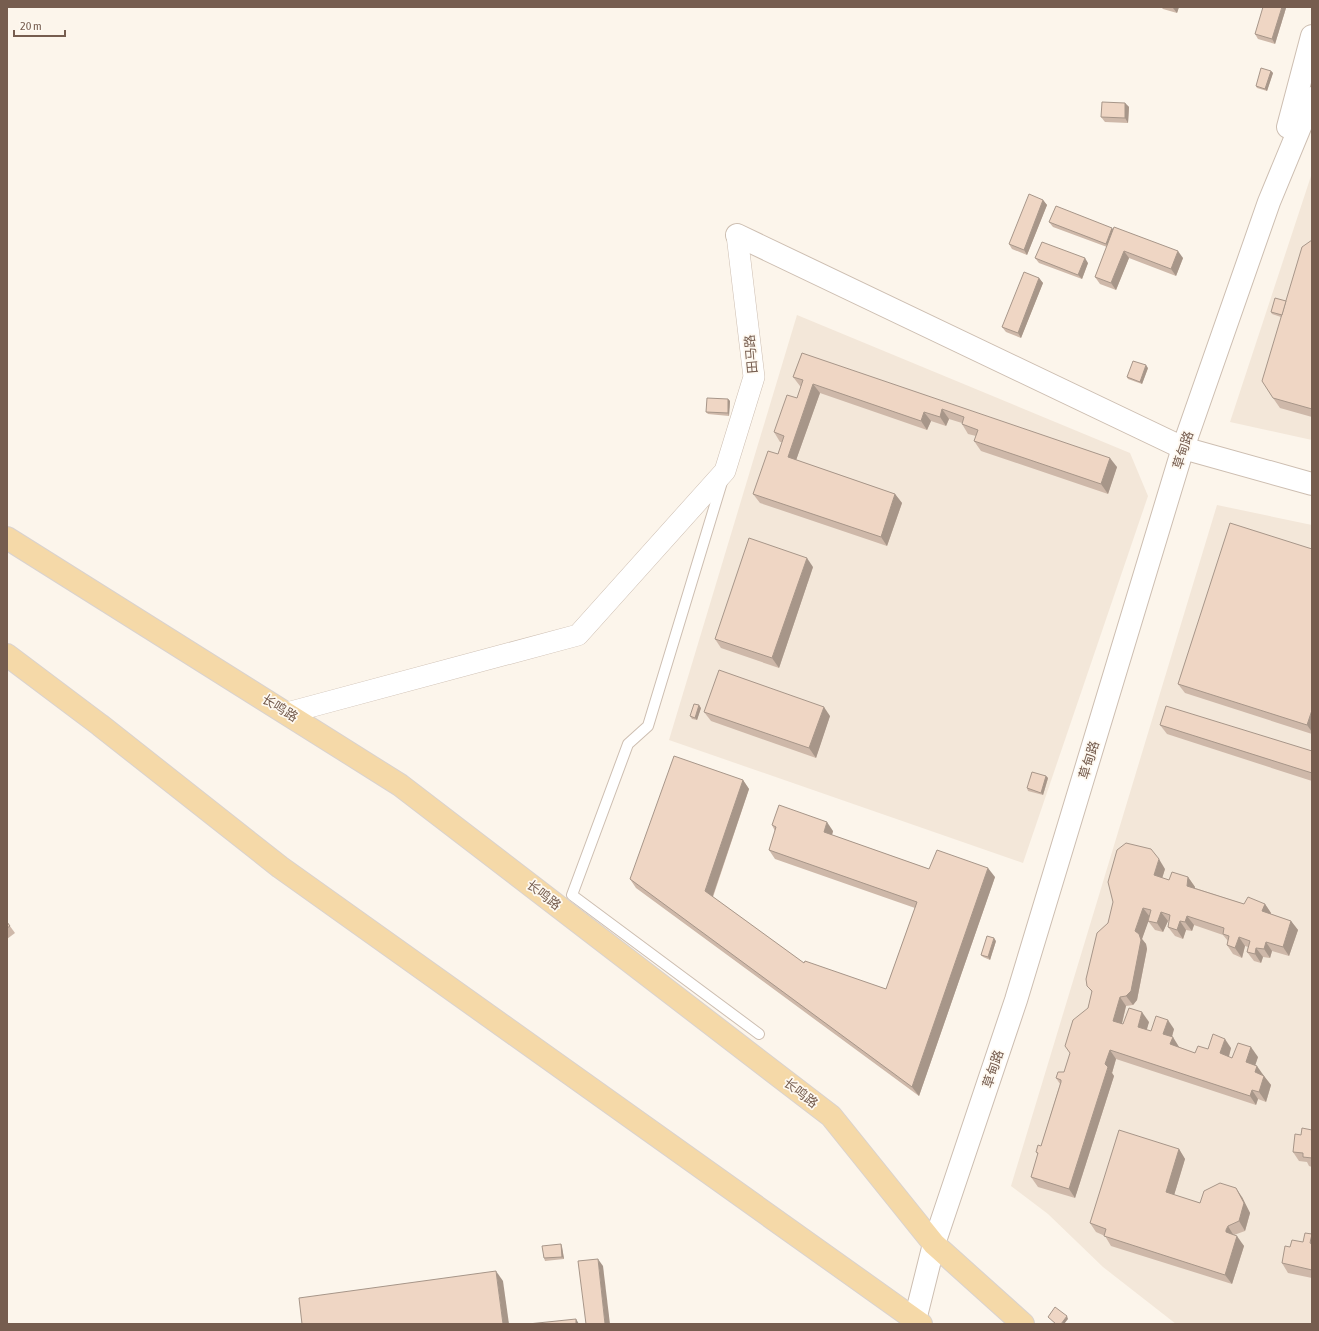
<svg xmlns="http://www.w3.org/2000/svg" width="1319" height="1331" font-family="'Asap Condensed','Noto Sans SC',sans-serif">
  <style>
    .residential { fill: #f3e7d9 }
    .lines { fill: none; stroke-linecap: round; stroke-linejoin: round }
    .service-casing { stroke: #cdbeb1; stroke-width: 12 }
    .minor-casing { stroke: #cdbeb1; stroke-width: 22 }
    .tertiary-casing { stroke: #cdbeb1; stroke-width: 24 }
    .primary-casing { stroke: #d9d2ce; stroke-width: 24 }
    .service { stroke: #fff; stroke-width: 10 }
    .minor { stroke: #fff; stroke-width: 21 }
    .tertiary { stroke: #fff; stroke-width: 22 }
    .primary { stroke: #f5d9a8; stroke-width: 22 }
    .wall { fill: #ceb8a9 }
    .shaded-wall { fill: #a79689 }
    .building { fill: #efd6c4; stroke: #a79689 }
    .labels { text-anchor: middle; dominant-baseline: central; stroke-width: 3.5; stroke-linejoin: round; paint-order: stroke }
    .street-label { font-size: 13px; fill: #765d4f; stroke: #fef9f1 }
  </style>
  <rect width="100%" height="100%" fill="#fcf5eb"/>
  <g class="residential">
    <path d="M1312,173v267l-82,-18z"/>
    <path d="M797,315l333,138 18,43 -125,367 -354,-123z"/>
    <path d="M1217,505l95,20v799h-136l-73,-57 -55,-53 -37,-28z"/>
  </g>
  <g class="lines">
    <defs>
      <path id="service" d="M722,482l-74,244 -20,18 -56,151 187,139"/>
      <path id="minor" d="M287,713l291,-78 147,-164 29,-94 -17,-142"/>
      <g id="tertiary">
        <path d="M1288,127l24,-91"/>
        <path d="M737,235l446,213 129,36"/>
        <path d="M915,1320l19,-76 82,-244 167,-552 86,-246 43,-104"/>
      </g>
      <g id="primary">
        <path d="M7,538l393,247 431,331 103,128 89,80"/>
        <path d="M7,655l93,70 180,142 641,457"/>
      </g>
    </defs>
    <use href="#service" class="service-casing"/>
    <use href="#minor" class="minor-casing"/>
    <use href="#tertiary" class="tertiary-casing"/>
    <use href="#primary" class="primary-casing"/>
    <use href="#service" class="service"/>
    <use href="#minor" class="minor"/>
    <use href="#tertiary" class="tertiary"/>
    <use href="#primary" class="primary"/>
  </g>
  <g class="wall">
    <path d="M1161,7h18l-2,6 -14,-4z"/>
    <path d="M1286,8l-11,36 -17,-5 -3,-5z"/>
    <path d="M1271,71l2,2 -6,18 -10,-3 -1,-2z"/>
    <path d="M1125,103l4,4 -1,16 -23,-1 -4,-5z"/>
    <path d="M1043,200l4,5 -20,50 -15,-6 -3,-5z"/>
    <path d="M1049,222l64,8 70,28 -7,18 -47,-18 -13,32 -16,-6 -5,-7 12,-30 -54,-20z"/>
    <path d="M1312,240v177l-32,-9 -7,-10 8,-81 -9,-3 -1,-2 15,-11z"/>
    <path d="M1035,258l53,5 -6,16 -43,-16z"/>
    <path d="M1039,278l4,5 -22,55 -15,-6 -4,-5z"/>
    <path d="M802,353l315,114 -9,27 -127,-43 -7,-10 2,-5 -8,-2 -6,-10v-1l-13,-4 -3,7 -15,-5 -4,9 -107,-37 -24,67 99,34 7,9 -15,43 -127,-43 -7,-9 25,-40 4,-12h-2l-6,-10 23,-34 4,-11 -1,-1 -7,-9z"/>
    <path d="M1148,368l-6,16 -14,-5 -1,-2z"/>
    <path d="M728,399l2,2 -1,15 -21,-2 -2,-2z"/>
    <path d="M1312,549v185l-127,-41 -7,-9z"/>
    <path d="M813,567l-34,101 -58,-20 -6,-9z"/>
    <path d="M701,708l-4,12 -5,-1 -2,-3z"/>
    <path d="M704,712l126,4 -14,42 -105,-37z"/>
    <path d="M1160,725l152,26v30l-145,-47z"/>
    <path d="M1046,776l2,2 -5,17 -15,-4 -1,-3z"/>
    <path d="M743,780l6,9 -36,108 89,65 84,27 29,-81 -140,-49 -6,-9 6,-19 -3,-6 61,6 -1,4 97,34 66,8 -76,219 -283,-208 -6,-9z"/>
    <path d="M1165,869l-3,9 7,2 19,-3 7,10v1l49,16h21l6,9v1l20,7 7,9 -9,26 -17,-5 -2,7 -7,-1 -2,6 -7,-2 -7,-9 1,-5 -3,-1 -3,12 -9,-4 -6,-9 1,-4 -5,-6 -29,-10 -2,6 -6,-1 -3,9 -8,-3 -7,-9 1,-6h-1l-5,11 -8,-2 -7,-9 -6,18 4,5 1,5 -10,51 -4,5 -7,1 -4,18h1l26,-2 -3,8 5,1 23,-2 -2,8 7,10 16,6 13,-4 23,-1 -2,9 3,1 26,-1 -3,8 8,10 1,1 7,9 -5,17 -8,-3 -2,6 -140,-46 -4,14 2,3 -39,122 -37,-11 -7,-10 7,-22 -2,-3 5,-6 19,-62 -4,-6 8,-6 24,-64 4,-16 -5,-6 21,-63z"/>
    <path d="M7,922l8,11 -8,6z"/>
    <path d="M996,941l-6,19 -7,-3 -2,-2z"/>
    <path d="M1312,1130v37l-3,-1 -2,-4 -8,-1 -6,-9 8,-17z"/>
    <path d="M1179,1149l6,10 -11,36 26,8 42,-6 8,16 -5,18 -11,4 10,11 -12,38 -121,-38 -6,-10 -9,-4 -6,-9z"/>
    <path d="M1312,1234v44l-24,-5 -6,-10 8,-16 13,-5z"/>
    <path d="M561,1244l1,3 2,12 -19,2 -1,-3z"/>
  </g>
  <g class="shaded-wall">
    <path d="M1174,7h5l-2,6 -4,-5z"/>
    <path d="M1282,7h4v1l-11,36 -3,-5z"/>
    <path d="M1271,71l2,2 -6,18 -2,-2z"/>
    <path d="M1125,103l4,4 -1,16 -3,-5z"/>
    <path d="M1043,200l4,5 -20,50 -3,-5z"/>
    <path d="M1112,228l3,4 -6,16 -3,-4z"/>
    <path d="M1124,251l5,7 -13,32 -5,-7z"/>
    <path d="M1178,251l5,7 -7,18 -5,-7z"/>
    <path d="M1085,258l3,5 -6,16 -4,-4z"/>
    <path d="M1039,278l4,5 -22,55 -3,-5z"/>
    <path d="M1146,365l2,3 -6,16 -2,-2z"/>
    <path d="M813,384l7,9 -26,73 -6,-9z"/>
    <path d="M728,399l2,2 -1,15 -1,-3z"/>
    <path d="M942,409l7,10 -3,7 -6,-9z"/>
    <path d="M924,412l7,9 -4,9 -6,-9z"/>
    <path d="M1110,458l7,9 -9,27 -7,-10z"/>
    <path d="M895,494l7,9 -15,43 -6,-9z"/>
    <path d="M807,558l6,9 -34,101 -7,-10z"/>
    <path d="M699,705l2,3 -4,12 -2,-2z"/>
    <path d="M824,707l6,9 -14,42 -7,-10z"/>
    <path d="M1312,710v22l-5,-7z"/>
    <path d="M1046,776l2,2 -5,17 -2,-2z"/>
    <path d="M743,780l6,9 -38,112 -6,-10z"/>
    <path d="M827,822l6,9 -3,11 -6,-10z"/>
    <path d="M1159,859l6,10 -5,16 -6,-10z"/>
    <path d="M988,868l7,9 -76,219 -7,-9z"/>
    <path d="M1188,877l7,10 -2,8 -6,-9z"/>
    <path d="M1265,904l6,9 -2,7 -7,-9z"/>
    <path d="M1143,908l7,9 -8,22 4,5 1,5 -10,51 -4,5 -7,-9 9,-65z"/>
    <path d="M1161,912l7,9 -5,11 -6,-9z"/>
    <path d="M1187,916l7,9 -2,6 -7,-9z"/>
    <path d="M1180,921l6,9 -3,9 -6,-9z"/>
    <path d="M1291,921l7,9 -9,26 -6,-9z"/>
    <path d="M1239,937l6,9 -3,12 -7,-10z"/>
    <path d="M994,938l2,3 -6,19 -2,-3z"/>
    <path d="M1266,942l6,9 -2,7 -6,-9z"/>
    <path d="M1256,948l7,9 -2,6 -6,-9z"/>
    <path d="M1120,997l6,9 -6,25 -7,-10z"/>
    <path d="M1142,1012l7,10 -4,14 -7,-9z"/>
    <path d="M1168,1020l6,9 -4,14 -7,-9z"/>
    <path d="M1173,1037l6,10 -2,7 -7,-10z"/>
    <path d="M1225,1039l6,9 -4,15 -7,-10z"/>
    <path d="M1251,1047l7,10 -5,15 -7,-10z"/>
    <path d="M1110,1050l6,9 -4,14 -7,-9z"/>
    <path d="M1257,1066l7,10 -9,-4z"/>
    <path d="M1108,1067l6,9 -39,122 -6,-9z"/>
    <path d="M1264,1076l7,9 -5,17 -7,-10z"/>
    <path d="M1252,1090l6,9 -2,6 -6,-9z"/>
    <path d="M1179,1149l6,10 -13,43 -6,-10z"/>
    <path d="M1236,1188l6,9 8,16 -5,18 -6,-10z"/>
    <path d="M1228,1226l6,10 -8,-4v-2z"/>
    <path d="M1237,1236l7,10 -12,38 -7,-9z"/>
    <path d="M561,1244l1,3 2,12 -2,-2z"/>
    <path d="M598,1259l5,7 7,58h-5z"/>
    <path d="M496,1271l7,10 6,43h-6z"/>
    <path d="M1067,1316l1,3 -4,5h-3z"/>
    <path d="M576,1319l3,5h-3z"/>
  </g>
  <g class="building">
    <path d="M1263,7h19l-10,32 -17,-5z"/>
    <path d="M1261,68l10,3 -6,18 -9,-3z"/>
    <path d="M1102,102l23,1v15l-24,-1z"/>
    <path d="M1029,194l14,6 -19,50 -15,-6z"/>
    <path d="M1056,206l56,22 -6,16 -57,-22z"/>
    <path d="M1114,227l64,24 -7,18 -47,-18 -13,32 -16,-6z"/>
    <path d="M1312,240v169l-39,-11 -11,-17 40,-134z"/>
    <path d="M1042,242l43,16 -7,17 -43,-17z"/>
    <path d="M1024,272l15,6 -21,55 -16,-6z"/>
    <path d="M1275,298l11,3 -4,14 -11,-3z"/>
    <path d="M802,353l308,105 -9,26 -127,-43 4,-11 -16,-6 2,-7 -22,-8 -2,8 -16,-5 -3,9 -108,-37 -25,73 107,37 -14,43 -128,-43 15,-43 10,3 6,-18 -10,-4 13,-37 10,3 6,-18 -10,-3z"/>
    <path d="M1133,361l13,4 -6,17 -13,-5z"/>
    <path d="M707,398l21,1v14l-22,-1z"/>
    <path d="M1230,523l82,26v161l-5,15 -129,-41z"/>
    <path d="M749,538l58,20 -35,100 -57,-19z"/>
    <path d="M719,670l105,37 -15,41 -105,-36z"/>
    <path d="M694,704l5,1 -4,13 -5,-2z"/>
    <path d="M1166,706l146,45v22l-152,-48z"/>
    <path d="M674,756l69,24 -38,111 99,72 1,-2 81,28 31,-87 -148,-52 7,-23 -4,-2 7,-20 48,17 -3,10 105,37 8,-19 51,18 -76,219 -282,-208z"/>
    <path d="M1032,772l14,4 -5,17 -14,-5z"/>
    <path d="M1126,843l25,6 8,10 -5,16 15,5 3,-8 16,5 -1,9 57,18 4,-7 17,7 -3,7 29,10 -8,26 -17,-5 -2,7 -8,-1 -1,6 -8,-2 3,-11 -11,-4 -4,11 -8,-3 2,-9 -6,-2 1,-6 -37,-12 -2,6 -5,-1 -3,9 -9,-3 2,-12 -9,-3 -4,11 -9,-2 3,-11 -8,-2 -8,23 4,3 2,6 -10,51 -5,5 -6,1 -7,24 10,3 6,-16 13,4 -4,15 13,4 5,-15 12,4 -5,14 10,3 -3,7 25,9 3,-7 10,3 5,-15 12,5 -5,14 12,5 6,-15 13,4 -5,15 11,4 -2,6 9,4 -5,16 -7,-2 -2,6 -140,-46 -5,14 3,3 -39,122 -38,-12 7,-24 -2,-1 2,-7 3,1 20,-64v-2l-5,-2 2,-6h6l6,-19 -5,-7 8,-26 15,-12 4,-17 -5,-5 -1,-7 11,-46 11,-10 5,-21 -5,-20 9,-32z"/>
    <path d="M7,922l3,4 -3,2z"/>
    <path d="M987,936l7,2 -6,19 -7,-2z"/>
    <path d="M1302,1128l10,2v28l-9,-1v-4l-10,-1 2,-18 6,1z"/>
    <path d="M1119,1130l60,19 -13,43 34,11 4,-12 16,-8 16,5 8,15 -5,18 -11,5 -2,4v2l11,4 -12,39 -121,-39 2,-7 -16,-6z"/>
    <path d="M1305,1233l7,1 -2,9 2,1v26l-30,-7 3,-17 5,1 2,-7 11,2z"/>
    <path d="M561,1244l1,13 -18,1 -2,-12z"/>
    <path d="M598,1259l7,65h-19l-8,-63z"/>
    <path d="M496,1271l7,53h-201l-3,-26z"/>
    <path d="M1055,1307l12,9 -6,8h-5l-8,-7z"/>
    <path d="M576,1319v5h-48z"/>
  </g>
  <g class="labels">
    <g class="street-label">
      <text transform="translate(751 354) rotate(-95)">田马路</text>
      <text transform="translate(1183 450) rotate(-72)">草甸路</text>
      <text transform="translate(280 708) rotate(32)">长鸣路</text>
      <text transform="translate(1089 760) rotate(-73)">草甸路</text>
      <text transform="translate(544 895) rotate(38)">长鸣路</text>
      <text transform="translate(993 1069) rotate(-71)">草甸路</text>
      <text transform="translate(801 1093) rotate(38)">长鸣路</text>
    </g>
  </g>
  <rect width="1319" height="1331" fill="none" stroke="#765d4f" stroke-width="16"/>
  <path d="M14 30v6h51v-6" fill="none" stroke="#765d4f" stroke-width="2"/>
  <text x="20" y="30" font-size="12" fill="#765d4f" stroke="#fef9f1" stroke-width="3" paint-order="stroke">20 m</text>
</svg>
